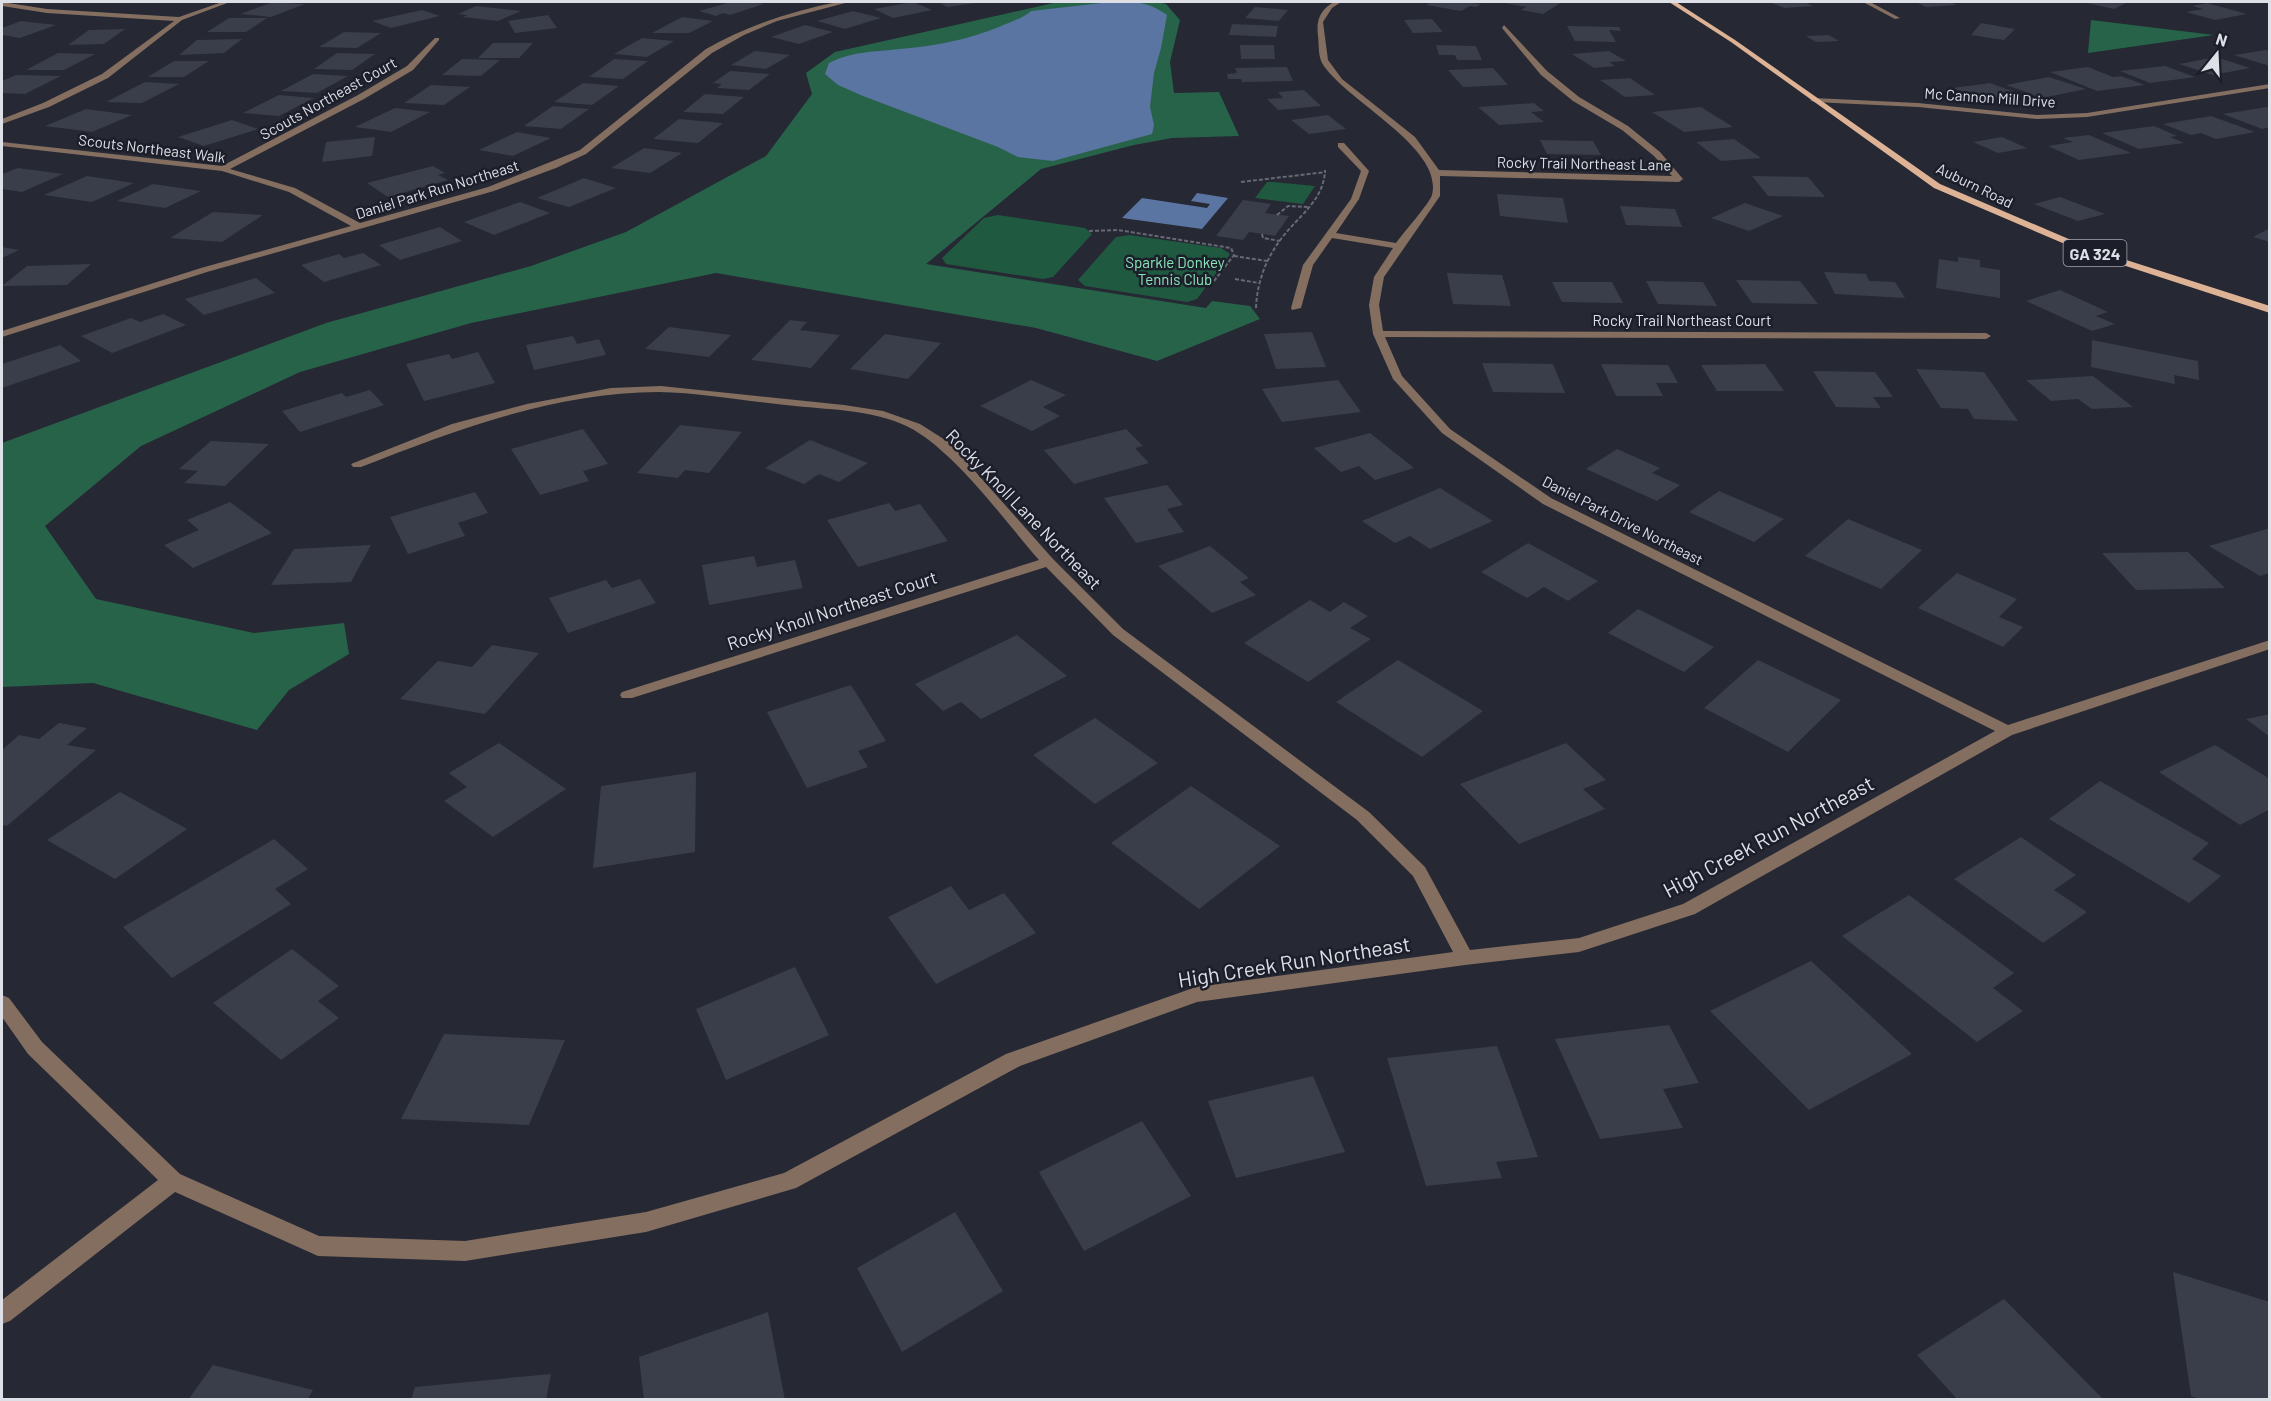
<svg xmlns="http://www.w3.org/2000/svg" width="2271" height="1401" font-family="Barlow,sans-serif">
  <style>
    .green { fill: #1f5940 }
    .forest { fill: #276349 }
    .water { fill: #5b75a2 }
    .building { fill: #3a3e4a }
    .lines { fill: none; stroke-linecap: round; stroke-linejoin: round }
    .path { stroke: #676974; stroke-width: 2; stroke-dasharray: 4 2; stroke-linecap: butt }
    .minor { fill: #836e60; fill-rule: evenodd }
    .major { fill: #deb395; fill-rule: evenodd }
    .labels { text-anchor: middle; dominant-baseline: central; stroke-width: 5; stroke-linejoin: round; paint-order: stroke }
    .far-street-label { font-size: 15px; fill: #dee0e8; stroke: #1c1f2a }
    .far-park-label { font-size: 15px; fill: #8ae4b9; stroke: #1c1f2a }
    .shield { fill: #1c1f2a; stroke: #a4a6af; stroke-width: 1.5 }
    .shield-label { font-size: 16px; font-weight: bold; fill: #dee0e8 }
    .street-label { font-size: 18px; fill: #dee0e8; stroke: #1c1f2a }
    .near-street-label { font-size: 21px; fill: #dee0e8; stroke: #1c1f2a }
  </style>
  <rect width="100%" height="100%" fill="#262834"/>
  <g class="green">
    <path d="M1267,182h6l42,4 -12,18 -48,-6z"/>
    <path d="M998,215l87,13 7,6 -39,43 -10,2 -97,-15 -4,-6 42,-40z"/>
    <path d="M1129,235l92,13 9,6 -33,45 -10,3 -102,-16 -7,-6 38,-43z"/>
  </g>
  <g class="forest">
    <path d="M1058,2h100l8,2 14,16 -10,42 4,31 45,-1 20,44 -67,2 -38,7 -93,24 -115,95 280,44 6,-7 38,5 10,13 -103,42 -121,-33 -320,-55 -245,50 -171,49 -159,74 -96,80 51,73 158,34 90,-10 5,31 -60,36 -32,40 -164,-47 -91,4v-244l324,-120 205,-57 95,-34 140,-76 46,-62 -6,-21 29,-21z"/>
    <path d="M2091,20l123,15 -126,18z"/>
  </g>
  <g class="water">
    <path d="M1111,2c21,-1 39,0 56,13l-6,33 -7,25 -4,34 4,18 -2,9 -99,27 -35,-4 -20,-10 -135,-51 -25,-11 -13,-11 4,-11c24,-12 45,-11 71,-14 34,-3 67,-9 99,-22 11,-5 23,-8 32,-16z"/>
    <path d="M1197,193l31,5 -26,31 -80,-11 20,-20 65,10 3,-4 -19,-3z"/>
  </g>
  <g class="building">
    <path d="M273,2l32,2 -34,13 -31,-3z"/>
    <path d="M731,2h20l13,2 -34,11 -7,-2 -7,3 -17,-5z"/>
    <path d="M913,2l19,8 -39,8 -19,-9z"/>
    <path d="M939,2h37v1l-29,4z"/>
    <path d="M1432,2h32l17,2 -5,3 -6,-1 -9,5 -35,-6z"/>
    <path d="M1508,2h54l-19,12 -22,-4 5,-3 -21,-4z"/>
    <path d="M1769,2h35l9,4 -28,2z"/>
    <path d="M1916,2h34l7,3 -31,2z"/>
    <path d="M2082,2h34l10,1 -12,6z"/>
    <path d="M2207,3l40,11 -32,6 -29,-8 17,-3 -11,-3z"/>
    <path d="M476,6l45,5 -23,10 -36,-4 6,-2 -10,-1z"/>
    <path d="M1255,7l33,3 -9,11 -34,-3z"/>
    <path d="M422,10l18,6 -49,12 -19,-7z"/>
    <path d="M853,11l28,7 -36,11 -28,-8z"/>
    <path d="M548,15l9,13 -42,5 -7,-12z"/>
    <path d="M682,17l31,4 -24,12h-37z"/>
    <path d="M229,18h38l-21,14h-39z"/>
    <path d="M1432,19l11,13 -30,1 -9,-13z"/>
    <path d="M21,21l35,4 -36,13 -18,-3v-7z"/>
    <path d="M1981,23l34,6 -11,11 -33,-5z"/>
    <path d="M1232,24l46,2 -2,11 -47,-2z"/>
    <path d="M805,25l28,7 -34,12 -28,-7z"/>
    <path d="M1567,26l52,1 2,4 -12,-1 7,12 -41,-1z"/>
    <path d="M125,29l-21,15 -36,1 21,-15z"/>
    <path d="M344,32l37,1 -24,15 -38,-1z"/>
    <path d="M1829,35l10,6 -23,1 -10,-6z"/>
    <path d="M642,38l32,3 -27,16 -33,-3z"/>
    <path d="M242,39l-18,14 -45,2 18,-15z"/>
    <path d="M493,43h40l-14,15h-41z"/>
    <path d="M1240,45h34l1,14h-34z"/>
    <path d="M1436,45l40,1 6,14h-25l-2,-5h-16z"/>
    <path d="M2266,50l4,1v15l-36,-11z"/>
    <path d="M755,51l35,4 -24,14 -35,-4z"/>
    <path d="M1609,51l17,10 -17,1 6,4 -21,2 -22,-14z"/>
    <path d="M58,53l37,1 -31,16h-38z"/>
    <path d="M337,53l38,1 -23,16 -38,-1z"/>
    <path d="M2216,57l34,11 -37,7 -34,-11z"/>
    <path d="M462,59l38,1 -19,16 -39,-1z"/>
    <path d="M614,59l34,2 -25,18 -34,-2z"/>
    <path d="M174,61h35l-25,16h-36z"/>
    <path d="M2165,66l30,11 -45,6 -30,-12z"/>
    <path d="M1287,67l6,14 -51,1 -1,-3h-13l-1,-5 10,-1 -2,-5z"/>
    <path d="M2088,67l25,10 8,-1 24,9 -48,6 -47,-19z"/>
    <path d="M1493,68l15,17 -45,2 -15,-17z"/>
    <path d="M730,71l40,3 -21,16 -32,-2 5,-4 -9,-1z"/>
    <path d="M313,74l35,2 -31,17 -36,-2z"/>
    <path d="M16,75l45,1 -36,18 -23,-1v-12z"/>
    <path d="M2049,77l37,12 -44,9 -36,-13z"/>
    <path d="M1630,78l25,17 -30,2 -25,-17z"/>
    <path d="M145,82l34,2 -37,19 -36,-1z"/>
    <path d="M583,83l36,3 -27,19 -38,-3z"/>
    <path d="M1990,83l30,11 -38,6 -29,-12z"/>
    <path d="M431,85l39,2 -26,18 -40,-2z"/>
    <path d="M1304,90l17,16 -43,4 -11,-11 16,-1 -5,-6z"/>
    <path d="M705,94l39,3 -21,17 -40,-2z"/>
    <path d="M279,95l35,3 -35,18 -36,-3z"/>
    <path d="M1534,103l10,8 -13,1 13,10 -45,3 -21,-18z"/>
    <path d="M553,106l36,3 -28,20 -37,-3z"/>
    <path d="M1701,107l32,20 -49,5 -32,-20z"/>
    <path d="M2267,107l3,1v19l-8,2 -39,-15z"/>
    <path d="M395,108l35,4 -39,20 -36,-5z"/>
    <path d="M86,109l46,6 -40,17 -47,-6z"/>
    <path d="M1328,115l18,14 -37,5 -18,-14z"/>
    <path d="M2211,116l44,16 -39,7 -15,-6 -10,2 -28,-11z"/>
    <path d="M679,119l44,4 -25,20 -45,-4z"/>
    <path d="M232,120l26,9 -54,17 -26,-9z"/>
    <path d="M2154,126l23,10 -7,1 14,6 -45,6 -37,-16z"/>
    <path d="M517,132l34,6 -38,18 -34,-6z"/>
    <path d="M2089,135l42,18 -52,7 -31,-14 25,-4 -10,-4z"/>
    <path d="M375,137l-3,19 -50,6 4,-20z"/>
    <path d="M2002,137l25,11 -29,5 -25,-11z"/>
    <path d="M1734,139l27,19 -40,3 -25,-19z"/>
    <path d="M1540,140l53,1 8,14 -54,-1z"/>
    <path d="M644,148l38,5 -32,20 -39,-5z"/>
    <path d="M433,166l12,7 -7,2 10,5 -60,17 -21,-14z"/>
    <path d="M18,168l45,6 -41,18 -20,-3v-15z"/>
    <path d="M87,176l47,7 -42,19 -48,-7z"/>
    <path d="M1752,176l56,1 17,20 -57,-1z"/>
    <path d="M584,178l32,10 -47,19 -32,-9z"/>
    <path d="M153,184l48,7 -36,17 -48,-7z"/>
    <path d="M1497,194l66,4 5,25 -68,-7z"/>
    <path d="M2060,197l45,17 -27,7 -44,-17z"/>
    <path d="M1243,200l28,4 -6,9 24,3 -14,20 -26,-4 -6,8 -27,-4z"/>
    <path d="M520,202l30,11 -56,22 -30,-13z"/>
    <path d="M1745,203l38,13 -34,15 -38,-13z"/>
    <path d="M1620,206l55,3 7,18 -56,-2z"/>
    <path d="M213,212l50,3 -41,27 -52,-4z"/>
    <path d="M440,227l22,14 -62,19 -21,-15z"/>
    <path d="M2270,228v14l-17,-5z"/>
    <path d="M2,247l17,3 -17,8z"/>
    <path d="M363,253l18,12 -57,17 -23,-17 38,-11 5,4z"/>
    <path d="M1958,257l22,3v7l20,3v28l-64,-10 3,-29 19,3z"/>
    <path d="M91,264l-24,21 -65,1 25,-20z"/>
    <path d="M1824,272l42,2 3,7 26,1 10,16 -70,-4z"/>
    <path d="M1447,273l55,2 9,31 -58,-2z"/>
    <path d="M256,278l19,15 -71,22 -19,-16z"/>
    <path d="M1736,280l64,1 18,23 -66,-1z"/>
    <path d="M1646,281l57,1 14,24 -59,-2z"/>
    <path d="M1552,282h60l11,21 -61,-1z"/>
    <path d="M2060,290l48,22 -12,4 19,8 -23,7 -66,-30z"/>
    <path d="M163,314l23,11 -74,28 -31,-17 50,-18 9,4z"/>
    <path d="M790,320l17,2 -7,8 40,5 -29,33 -60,-8z"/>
    <path d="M669,327l62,8 -22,22 -64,-8z"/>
    <path d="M1312,332l14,35 -50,2 -12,-35z"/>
    <path d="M885,334l56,9 -33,36 -58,-10z"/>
    <path d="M573,336l4,8 22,-5 7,16 -72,15 -8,-25z"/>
    <path d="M2092,340l106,21 1,19 -25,-5 1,9 -84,-17z"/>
    <path d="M60,345l21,16 -79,27v-24z"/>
    <path d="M478,352l17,31 -71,18 -18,-37 43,-10 3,5z"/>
    <path d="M1482,363l71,1 12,29 -72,-1z"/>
    <path d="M1601,364l67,1 10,18h-22l7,13h-47z"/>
    <path d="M1765,364l19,27h-67l-16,-26z"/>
    <path d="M1916,369l68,3 34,49 -44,-2 -6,-10 -27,-1z"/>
    <path d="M1813,371l62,1 18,25h-20l8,11 -45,-1z"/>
    <path d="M2093,376l40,31 -41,2 -14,-10 -27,2 -25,-21z"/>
    <path d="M1031,380l35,15 -23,12 17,9 -28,15 -52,-25z"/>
    <path d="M1338,380l23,32 -79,10 -20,-33z"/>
    <path d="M370,390l14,15 -84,27 -18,-21 60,-18 4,4z"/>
    <path d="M680,425l62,7 -33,41 -24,-3 -7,8 -41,-5z"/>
    <path d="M583,429l25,35 -25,7 6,10 -49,14 -29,-46z"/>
    <path d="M1126,429l17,17 -8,2 14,15 -75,21 -30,-34z"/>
    <path d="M1370,433l44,35 -39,12 -16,-14 -18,6 -27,-24z"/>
    <path d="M810,440l58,23 -29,19 -20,-8 -15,10 -39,-16z"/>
    <path d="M211,441l58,3 -44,42 -41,-3 14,-12 -19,-2z"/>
    <path d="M1617,449l43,19 -8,5 28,12 -23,16 -71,-32z"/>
    <path d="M1167,485l16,20 -16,4 17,23 -48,11 -32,-45z"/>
    <path d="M1440,488l53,33 -63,28 -20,-13 -15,7 -33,-22z"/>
    <path d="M1719,491l65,28 -30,23 -65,-30z"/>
    <path d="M475,492l13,21 -30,10 7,13 -57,18 -18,-37z"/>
    <path d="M230,502l42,31 -79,35 -29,-23 35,-15 -12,-10z"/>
    <path d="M889,503l6,8 25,-7 28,37 -90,26 -31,-47z"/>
    <path d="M1848,519l74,31 -41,39 -76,-33z"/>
    <path d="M2270,528v45l-10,3 -51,-30z"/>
    <path d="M1528,543l70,38 -30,20 -24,-14 -17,11 -46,-26z"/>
    <path d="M371,545l-20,37 -80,3 23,-36z"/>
    <path d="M1210,546l39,32 -9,4 16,13 -44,18 -54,-47z"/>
    <path d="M2188,552l37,36 -89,2 -34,-37z"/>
    <path d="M754,556l3,11 38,-7 8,28 -94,17 -7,-40z"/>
    <path d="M1957,573l60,26 -18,18 24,10 -20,20 -85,-39z"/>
    <path d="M640,579l16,24 -88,30 -19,-35 57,-18 6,8z"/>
    <path d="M1310,600l20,12 14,-10 24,14 -18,12 21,11 -63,43 -64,-39z"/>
    <path d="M1638,609l76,38 -30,25 -76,-39z"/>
    <path d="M1017,635l50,41 -86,43 -20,-17 -18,9 -28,-27z"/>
    <path d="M492,645l47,8 -54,61 -85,-15 38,-38 34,6z"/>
    <path d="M1398,660l85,51 -61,46 -86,-55z"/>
    <path d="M1758,660l83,40 -53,52 -84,-44z"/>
    <path d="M851,685l35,56 -28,10 10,16 -61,21 -40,-76z"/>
    <path d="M2270,714v23l-24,-18z"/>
    <path d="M1095,718l63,45 -63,41 -62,-49z"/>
    <path d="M59,723l28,5 -20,17 29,5 -89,76 -5,-1v-75l17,-15 20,4z"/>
    <path d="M499,743l67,46 -73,48 -49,-36 23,-14 -18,-14z"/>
    <path d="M1566,743l40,37 -23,9 22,20 -86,35 -59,-60z"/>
    <path d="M2215,745l55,34v30l-30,16 -81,-53z"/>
    <path d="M696,772l-1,80 -102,16 8,-82z"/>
    <path d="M2100,781l109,62 -17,16 29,17 -32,27 -140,-84z"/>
    <path d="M1191,786l89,60 -81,63 -88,-66z"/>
    <path d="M120,792l67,37 -72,50 -68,-39z"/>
    <path d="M2021,837l55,38 -22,15 33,22 -44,31 -89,-64z"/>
    <path d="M274,839l34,30 -33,20 16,15 -119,74 -49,-51z"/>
    <path d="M951,886l18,24 35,-17 32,40 -100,51 -48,-67z"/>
    <path d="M1909,895l105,78 -21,15 30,23 -46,31 -135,-106z"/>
    <path d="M292,949l47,37 -21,15 21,17 -58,42 -68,-57z"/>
    <path d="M1811,961l101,93 -103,56 -99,-99z"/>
    <path d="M795,967l34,68 -103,45 -30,-71z"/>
    <path d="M1669,1025l30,58 -36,6 20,39 -83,11 -45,-100z"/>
    <path d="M444,1034l121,6 -36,85 -128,-6z"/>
    <path d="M1497,1046l41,111 -42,5 6,16 -76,8 -39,-128z"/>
    <path d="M1313,1076l32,76 -109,26 -28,-77z"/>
    <path d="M1142,1121l49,75 -107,55 -45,-79z"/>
    <path d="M955,1212l48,79 -101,61 -45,-84z"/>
    <path d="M2173,1272l97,30v98h-68l-11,-4z"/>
    <path d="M2004,1299l100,101h-146l-41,-45z"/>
    <path d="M768,1312l17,88h-141l-5,-43z"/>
    <path d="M213,1365l100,25 -6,10h-119z"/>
    <path d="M551,1374l-5,26h-135l4,-13z"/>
  </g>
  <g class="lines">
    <g class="path">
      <path d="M1241,182l85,-10"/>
      <path d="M1277,215l11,-9 20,1"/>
      <path d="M1089,231l29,-1 113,18 3,7 -23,30"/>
      <path d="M1262,234l1,4 17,3"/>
      <path d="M1234,256l33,5"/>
      <path d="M1235,279l24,4"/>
      <path d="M1256,308c1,-26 10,-49 25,-69 17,-23 43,-38 44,-69"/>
    </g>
    <g class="minor">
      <path d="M2,2l45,7 132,8 43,-15h8l-48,18 -74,58 -59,29 -47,17v-5l41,-16 59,-29 72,-53 -127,-8 -45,-7z"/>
      <path d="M838,2h11l-72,19 -33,14 -32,18 -126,101 -30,14 -62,23 -287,81 -205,65v-6l199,-63 150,-42 -62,-34 -67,-21 -220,-25v-4l220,24 136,-71 49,-29 28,-28h4v2l-26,30 -49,29 -134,70 65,19 65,35 128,-36 92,-37 126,-101c42,-24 86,-38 132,-47z"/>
      <path d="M1334,2h7l-9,6 -9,14 5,38 14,19 73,58 24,33 233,6 -18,-20 -32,-26 -49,-29 -32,-26 -39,-47 2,-3 43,46 32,26 49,29 32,26 23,27 -4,3 -239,-6v20l-56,81 -5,28 4,26 603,2 5,3 -5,3 -601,-2 17,39 48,53 101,69 457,227 262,-85v9l-258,86 -317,179 -116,38 -114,13 -268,37 -177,64 -224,122 -150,44 -181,29 -147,-5 -143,-64 -165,129 -8,3v-24l156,-120 -130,-126 -26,-37v-22l7,3 33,44 138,132 139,62 146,5 181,-29 138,-39 222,-119 190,-67 257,-35 -40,-76 -56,-56 -244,-185 -67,-68 -414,131h-10l-2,-3 2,-3 417,-132c-35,-40 -80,-103 -125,-130 -34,-20 -81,-20 -119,-24 -44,-4 -92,-13 -136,-14 -103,0 -203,38 -298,75h-8l-2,-3 101,-40 75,-20 84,-16 50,-2 183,19 39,6 37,13 30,19 103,116 70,70 246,183 56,55 45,83 109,-12 104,-34 312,-173 -452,-227 -101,-71 -49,-54 -20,-45 -4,-29 5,-28 19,-29 -61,-10 -19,27 -12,43 -9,2 -1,-2 12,-43 48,-66 10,-28 -23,-24v-4h6l25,28 -10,28 -23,34 60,10c7,-10 33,-39 36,-48 12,-48 -87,-94 -110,-132 -4,-8 -3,-19 -4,-27 -2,-16 2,-26 16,-34z"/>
      <path d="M1863,2h7l30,16 -5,1z"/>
      <path d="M2270,84v4l-183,29 -50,2 -119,-12 -104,-5 -4,-2 4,-2 104,5 119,12 50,-2z"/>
    </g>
    <path class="major" d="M1669,2h7l59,38 205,144 152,65 178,57v7l-184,-60 -152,-65 -203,-146z"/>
  </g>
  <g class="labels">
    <g class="far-street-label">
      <text transform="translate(1990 97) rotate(4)">Mc Cannon Mill Drive</text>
      <text transform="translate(328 98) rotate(-29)">Scouts Northeast Court</text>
      <text transform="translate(152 148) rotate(7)">Scouts Northeast Walk</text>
      <text transform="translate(1584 163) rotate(1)">Rocky Trail Northeast Lane</text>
      <text transform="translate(1975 185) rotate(26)">Auburn Road</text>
      <text transform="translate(437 189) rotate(-17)">Daniel Park Run Northeast</text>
      <text x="1682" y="320">Rocky Trail Northeast Court</text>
      <text transform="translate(1623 520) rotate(27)">Daniel Park Drive Northeast</text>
    </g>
    <g class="far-park-label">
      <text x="1175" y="262">Sparkle Donkey<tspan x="1175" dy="17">Tennis Club</tspan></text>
    </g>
    <rect class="shield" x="2063.5" y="240" width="63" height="26" rx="4.5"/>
    <g class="shield-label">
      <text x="2095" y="253">GA 324</text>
    </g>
    <g class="street-label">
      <text transform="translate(1024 509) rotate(46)">Rocky Knoll Lane Northeast</text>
      <text transform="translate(832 610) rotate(-18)">Rocky Knoll Northeast Court</text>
    </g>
    <g class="near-street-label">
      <text transform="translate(1768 836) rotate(-28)">High Creek Run Northeast</text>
      <text transform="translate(1294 961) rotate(-9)">High Creek Run Northeast</text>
    </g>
  </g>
  <rect width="2271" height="1401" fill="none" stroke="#dee0e8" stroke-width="6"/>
  <g transform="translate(2217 54) rotate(18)" stroke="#1c1f2a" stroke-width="4.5" paint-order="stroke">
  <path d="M0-4.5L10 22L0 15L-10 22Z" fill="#dee0e8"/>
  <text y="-9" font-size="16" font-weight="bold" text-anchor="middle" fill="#dee0e8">N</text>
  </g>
</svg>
